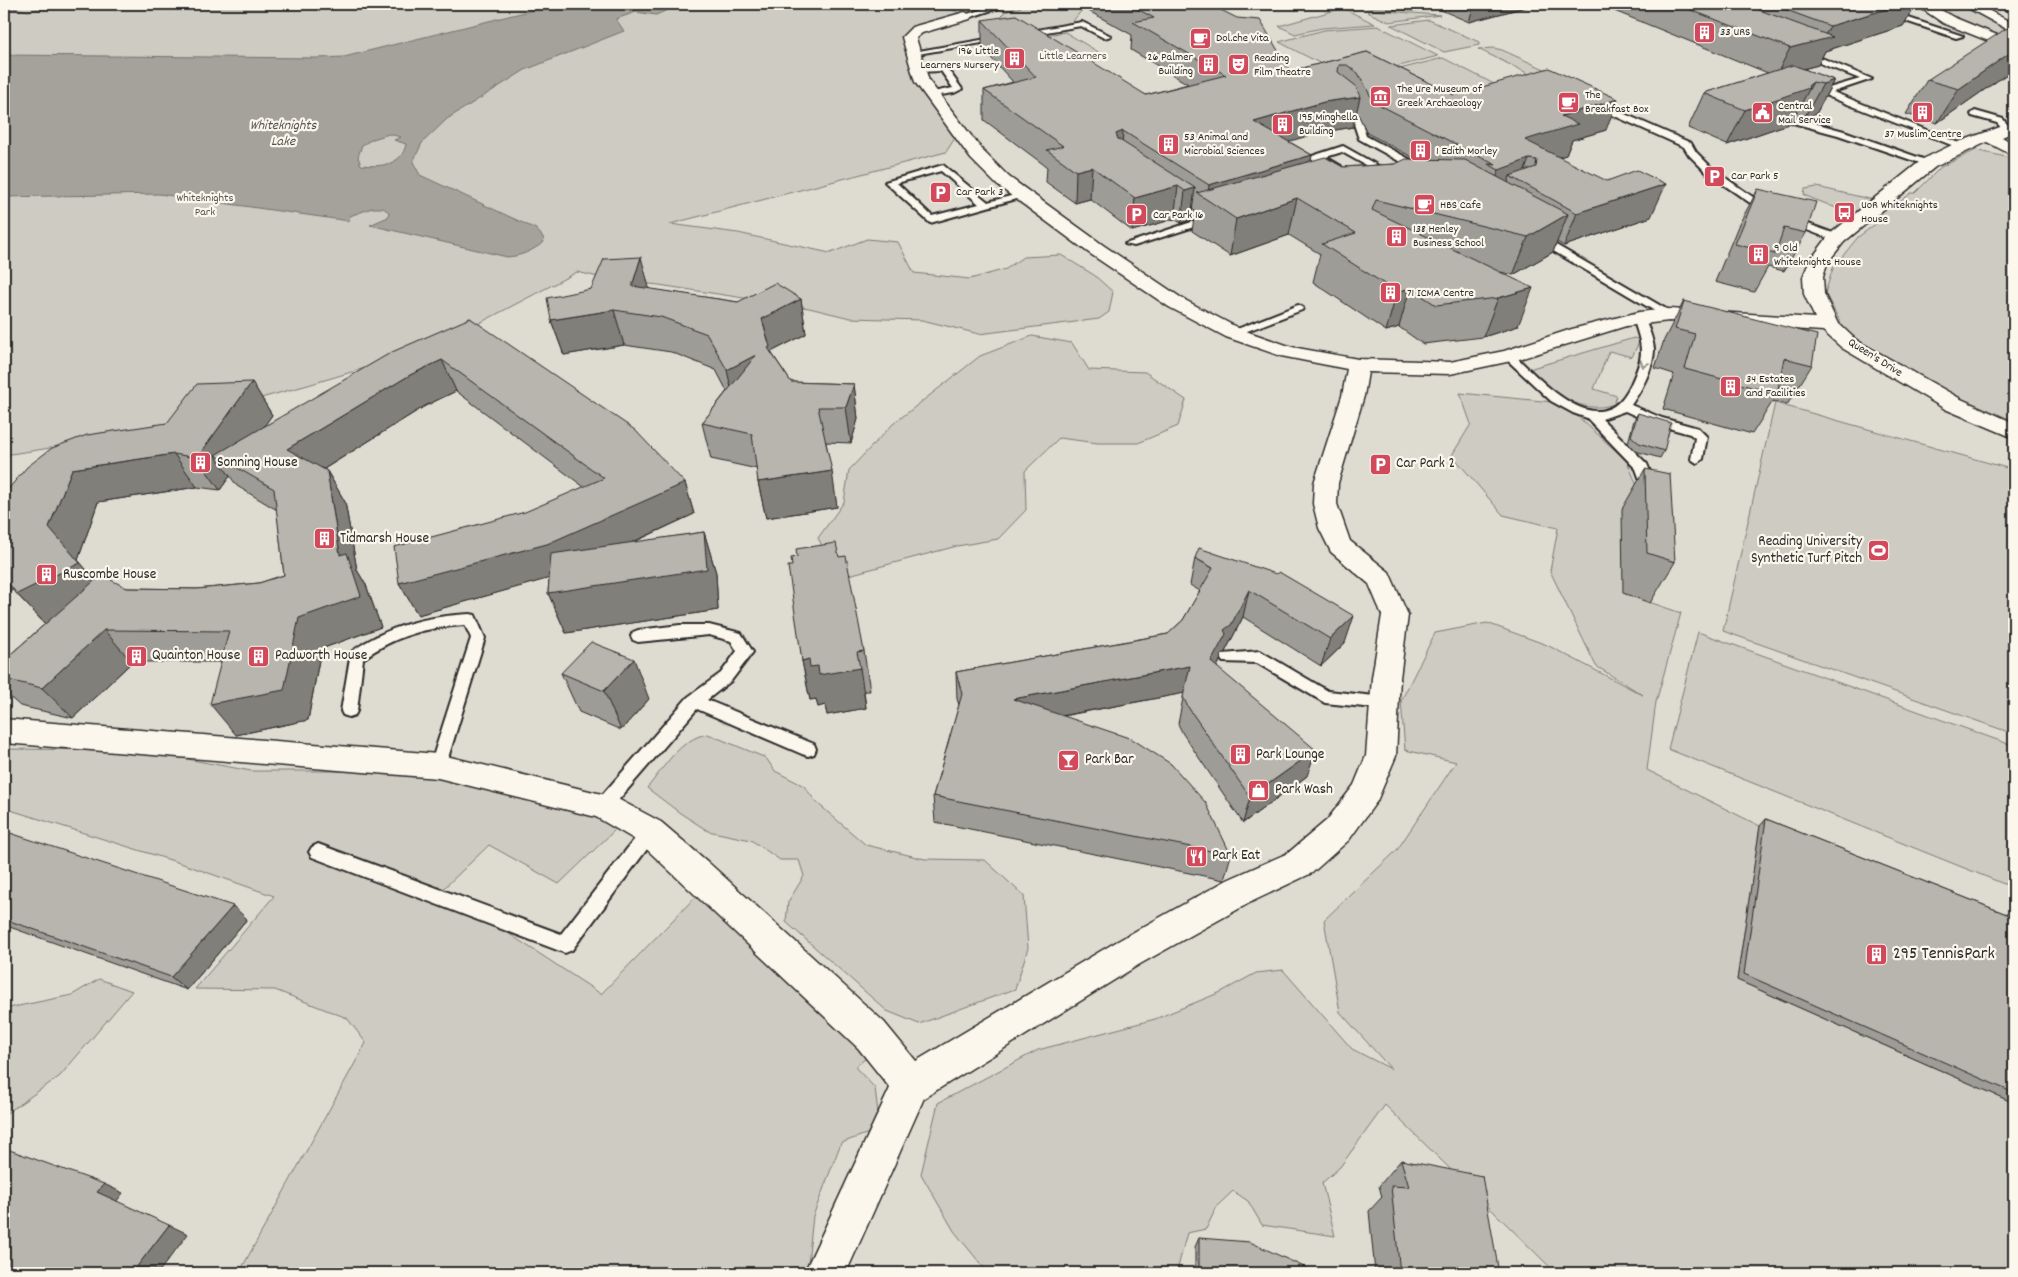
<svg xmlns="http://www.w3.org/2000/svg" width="2018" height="1277" font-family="Dekko,sans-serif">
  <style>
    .built { fill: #dedbd1 }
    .green { fill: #cecbc2; stroke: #7c7b76 }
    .water { fill: #a4a29a; stroke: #74726e; fill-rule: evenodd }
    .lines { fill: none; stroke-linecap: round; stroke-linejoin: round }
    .lane-casing { stroke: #2b2b2b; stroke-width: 4 }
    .street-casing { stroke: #2b2b2b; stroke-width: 3 }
    .secondary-casing { stroke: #2b2b2b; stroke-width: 3 }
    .lane { fill: #fbf7ec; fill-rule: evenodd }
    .street { fill: #fbf7ec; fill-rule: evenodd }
    .secondary { fill: #fbf7ec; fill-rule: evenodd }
    .wall { fill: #9e9c96; stroke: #2b2b2b; fill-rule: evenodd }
    .shaded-wall { fill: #817f7a; stroke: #2b2b2b }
    .building { fill: #b8b5ae; stroke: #2b2b2b }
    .oneway { stroke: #93918c }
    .labels { text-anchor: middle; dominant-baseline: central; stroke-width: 4.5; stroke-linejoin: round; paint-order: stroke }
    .far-poi-label { font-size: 12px; fill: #2b2b2b; stroke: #fbf7ec; text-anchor: start }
    .far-park-label { font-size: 12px; fill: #545351; stroke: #fbf7ec }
    .far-street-label { font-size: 12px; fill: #2b2b2b; stroke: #fbf7ec }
    .far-water-label { font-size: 14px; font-style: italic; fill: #555552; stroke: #fbf7ec }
    .poi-label { font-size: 15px; fill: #2b2b2b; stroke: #fbf7ec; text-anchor: start }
    .near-poi-label { font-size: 18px; fill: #2b2b2b; stroke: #fbf7ec; text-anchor: start }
  </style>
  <rect width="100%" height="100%" fill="#eeebe0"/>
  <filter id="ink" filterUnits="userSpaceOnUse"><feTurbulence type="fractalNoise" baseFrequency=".02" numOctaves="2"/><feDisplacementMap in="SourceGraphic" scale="10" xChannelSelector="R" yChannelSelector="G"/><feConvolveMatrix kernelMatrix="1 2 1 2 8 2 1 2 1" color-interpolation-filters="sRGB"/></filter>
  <g filter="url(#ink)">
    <g class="built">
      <path d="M4,4h1954l56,30v1239h-2010z"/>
      <path d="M1978,4h36v19z"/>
    </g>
    <g class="green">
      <path d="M66,4h876l23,12 -48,14 -6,18 37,70 7,20 -9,14 -276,72 68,9 92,20 37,-14 31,3 16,31 56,6 36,-10 17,-12 38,-2 33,20 19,17 -4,20 -10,7 -120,15 -57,-14 -72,-2 -41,-10 -150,-23 -52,-6 -30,-7 -145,76 -124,37 -191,53 -113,17v-449l24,5z"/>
      <path d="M1023,4h67l7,4 -16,3 -11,14 -68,10 -4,-12 6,-11 17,-5z"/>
      <path d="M1346,4h53l15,7 -64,-5z"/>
      <path d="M1922,4h36l56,30v13l-66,-27z"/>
      <path d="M1343,8l32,16 -53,4 -27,6 -16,-8z"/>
      <path d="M1371,10l69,5 -51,7 -22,-10z"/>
      <path d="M1429,20l50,22v3l-35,7 -53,-27z"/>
      <path d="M1378,26l60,30 -62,16 -47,-4 -50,-26 45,-12z"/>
      <path d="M1065,32l35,21 -37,33 -82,-40z"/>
      <path d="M1493,48l9,2 98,44 -24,3 -98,-48z"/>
      <path d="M1443,58l57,29 -33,19 -87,-32z"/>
      <path d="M1976,150l38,9v262l-53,-23 -85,-45 -32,-24 -19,-36 8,-25 25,-31 23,-17 -35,-8 -42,-17 1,-6 12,-2 79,18 15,-12h4l26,-26z"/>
      <path d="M1032,336l40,7 17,27 56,2 41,28 -8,26 -40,17h-40l-39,-5 -34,33 1,39 -28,29 -41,7 -112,30 -11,-7 -16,-31 26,-36 5,-32 44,-46 87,-68z"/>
      <path d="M1634,338l6,2 -8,17 -23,-6 -15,38 23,7 -3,8c-34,12 -57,-12 -83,-31l1,-5z"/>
      <path d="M1460,393l103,10 64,58 11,27 -15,105 58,20 -25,89 -9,68 113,56 -23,154 277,123v170h-458l-171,-168 -45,62 -18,16 13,53 -73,-11 -14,-24 -15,-10 -16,15 -11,23 -19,4 -10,38 -9,2h-61l-14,-4 -5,4h-100l-34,-42 -33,-57 17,-71 100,-53 117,-31 66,-27 35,-19 27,-3 69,79 39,20 -51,-57 -16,-92 73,-70 59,-88 -51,-12 -4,-49 34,-68 52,-10 60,22 96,50 -47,-29 -46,-95 8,-43 -55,-13 -51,-60 19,-31z"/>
      <path d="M1775,403l239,67v264l-291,-103z"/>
      <path d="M1698,632l316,114v142l-346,-139z"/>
      <path d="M708,734l58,24 9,13 29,15 12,16 50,43 59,14 60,1 39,36 4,52 -13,41 -96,35 -32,-13 -101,-89 2,-20 16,-26 -5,-16h-19l-29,-20 -43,-9 -28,-18 -33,-25c17,-20 33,-50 61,-54z"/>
      <path d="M4,749l135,1 112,21h98l109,3 89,21 72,31 -60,58 -70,-39 -47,45 159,104 102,-105 172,162 -20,16 20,21 5,41 -39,14 -28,73 -6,57h-568l127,-230 -19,-25 -72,-28 -80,-1 79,-93 -91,-32 -179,-56z"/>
      <path d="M99,979l33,12 -72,85 -56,39v-106l68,-14z"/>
    </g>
    <path class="water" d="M557,4h124l-25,11 -20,-3 -20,7 8,12 -99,39 -78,49 -25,24 -9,19 7,13 116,54 7,8 1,5c-12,9 -22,14 -37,15l-137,-32 18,-8 1,-5 -6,-4h-11l-22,8 -1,5 -190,-27 -155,3v-142l314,3 26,-1zM389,134l12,3 -7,3 12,4c-4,22 -26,23 -45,21l-3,-8 4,-12 11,-6z"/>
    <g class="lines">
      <defs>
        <g id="lane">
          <path d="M999,4h11l-42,14 -7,-2z"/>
          <path d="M1855,4h11l97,32 -7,2z"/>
          <path d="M1082,22l29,14 -7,2 -23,-12 -169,29 -4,-2z"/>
          <path d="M1799,51h6l67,28 -39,13 133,54 -7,2 -137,-54v-4l38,-11 -61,-24z"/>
          <path d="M946,67l16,22 -8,4 -26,4v-4l25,-5 -12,-17 -23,1 -4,-2 4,-2z"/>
          <path d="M1338,100h6l15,14 7,22 49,26 7,12 -2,2h-6l-6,-10 -49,-27 -8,-24 -13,-11z"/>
          <path d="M1611,108l80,35 5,9 18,18 59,41 -8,2 -57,-39 -19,-19 -5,-8 -76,-34 -1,-2z"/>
          <path d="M1975,111l28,8 8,10 -7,2 -7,-8 -25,-7 -1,-2z"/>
          <path d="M1796,118l48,13 90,32 -8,2 -88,-30 -45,-12 -1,-2z"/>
          <path d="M1343,146l41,23 -8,2 -34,-19 -16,5 15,9v4l-3,1 -21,-11 -24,7 -5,-3z"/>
          <path d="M943,165l45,37 34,-9 5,3 -97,27 -45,-41zM941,171l38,33 -47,12 -35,-33z"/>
          <path d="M1213,215l5,3 -2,2 -82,26 -9,-2z"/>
          <path d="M1789,217l52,19 1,2 -9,2 -47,-18v-4z"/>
          <path d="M1537,234l136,79 2,2 -2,2h-8l-132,-78 -1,-2z"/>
          <path d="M1298,305l5,3 -1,2 -65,25 -4,1 -6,-3z"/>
          <path d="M1639,315l6,3c3,10 8,20 9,31 0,18 -13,42 -23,56l31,13 36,10 9,9 -4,22 -6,4 -6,-4 4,-21 -5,-4 -36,-10 -29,-13 -23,8 45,45 10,24 -7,4 -7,-4 -7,-19 -49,-51 -14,-5 -22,-12 -48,-45 6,-3 4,1c30,28 88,94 118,30 14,-30 12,-36 2,-66z"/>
          <path d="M470,614l5,1 10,23 -41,133 -6,2 -6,-2 -2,-5 41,-128 -6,-13c-38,2 -71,11 -102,34l-6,52 -2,4 -6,2 -6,-2 -2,-4 10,-59c36,-26 75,-36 119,-38z"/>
          <path d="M680,625h29l32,8 12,19 -22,29 -24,19 107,44 2,5 -2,5 -6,2 -6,-2 -105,-45 -88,102 -6,2 -6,-2 -3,-5 3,-5 91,-104 33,-24 16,-22 -6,-10 -22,-6 -71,7 -5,-2 -2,-4 2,-4 5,-2z"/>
          <path d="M1260,651l68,40 56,6 6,2 2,4 -2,4 -6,2 -59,-6 -68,-40 -34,-1 -3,-4 3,-4z"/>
          <path d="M650,825l6,2 3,5 -3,5 -84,113 -7,3 -253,-96 -3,-5 3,-5 6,-3 243,90 83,-107z"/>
        </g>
        <g id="street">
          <path d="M1915,4h16l22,13 61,25v9l-71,-28z"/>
          <path d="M965,12l7,4 -2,3 -48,14 -6,5 13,43 54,70 26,26 94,68 80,54 57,30 52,18 66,12 92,3 54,-11 68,-22 67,-17 30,-3 146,9 -11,-24 -1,-17 6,-15 21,-28 93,-75 33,-16 58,-21v10l-12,5 12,7v12l-27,-14 -52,25 -91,75 -17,21 -4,14 1,17 13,28 19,18 105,59 53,24v15l-69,-29 -103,-61 -19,-17 -154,-10 -43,5 -110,34 -66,14 -82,-2 -4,24 -26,87 -1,21 13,37 39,31 19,43 -8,63 -4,78 -19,45 -28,39 -37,33 -61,29 -111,62 -216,134 -78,175h-42l86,-185 -32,-40 -219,-206 -43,-25 -158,-39 -434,-35v-24l434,35 176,43 47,25 48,41 175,159 32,39 200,-119 111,-62 61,-27 39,-33 27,-35 12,-29 6,-78 10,-63 -13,-31 -38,-32 -12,-24 -6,-24 1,-21 28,-87 5,-27 -66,-13 -55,-19 -57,-30 -80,-54 -92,-68 -26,-26 -56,-77 -13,-45 10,-10z"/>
        </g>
        <path id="secondary" d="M1961,4h16l37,20v9z"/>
      </defs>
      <use href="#lane" class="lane-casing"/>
      <use href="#street" class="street-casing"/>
      <use href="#secondary" class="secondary-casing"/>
      <use href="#lane" class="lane"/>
      <use href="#street" class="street"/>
      <use href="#secondary" class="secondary"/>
    </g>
    <g class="wall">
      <path d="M1076,4h133l81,67 77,-19 87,43 152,35 -34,10 -6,15 -7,2 92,60 -87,29 -7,-4 -4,10 -40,23 -12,-3 17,54 -35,11 -60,7 -24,-17 -13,4 -73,-49 7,-28 -31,-19 -59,21 -38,-25 3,-20 -3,-2 -1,11 -10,3 -7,-4 -42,12 -42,-32 -15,4 -29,-21 1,-15 -63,-47v-30l29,-8 -31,-34v-28l164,75 42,-11 -57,-34 1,-15zM1357,112l10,21 49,26 -21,5 -52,3 -32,-6 1,-6 -24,-14 30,-8 35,-6z"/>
      <path d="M1427,4h110l-68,18z"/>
      <path d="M1597,4h319l-13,22 -78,25 -7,14 -15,4 31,11 -18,34 -12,4 -9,-2 -4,7 -64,22 -39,-17 16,-35 64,-20z"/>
      <path d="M1993,4h21v11l-11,-5 1,-1z"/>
      <path d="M2014,69l-77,54 -31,-9 21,-34z"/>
      <path d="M1758,189l48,44 -22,38 -16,-4 -14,25 -39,-10 23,-56z"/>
      <path d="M649,289l89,13 63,-3 5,35 -35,18 20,30 63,2 4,35 -7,24 -25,-1 11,65 -71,11 -8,-36 -1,-13 -46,-10 -9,-36 25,-32 -11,-21 -45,-18 -47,-7 -60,10 -13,-35z"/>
      <path d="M1684,301l128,64 -25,40 -14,-4 -21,33 -89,-25 11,-35 -19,-6 9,-28z"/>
      <path d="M470,318l215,165 9,31 -62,29 72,-11 12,41 2,37 -152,23 -18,-40 1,-15 -131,37 -19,-32 185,-96 -128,-96 -31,15 -101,63 3,2 18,31 12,68 9,15 15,42 -60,22 -13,71 -72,15 -15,-73h-89l-59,56 -53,-12 -16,-14v-32l41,-36 -32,-34 -9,3v-99l163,-71 85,-41 20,33 -9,12zM230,476l7,10 40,24 7,65 -25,8 -62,6 -70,-1 -32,-8 -17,-20 20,-58 99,-15 23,3z"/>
      <path d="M1638,413l26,38 -4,7 -25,-7 -7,-8 6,-23z"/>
      <path d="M1645,469l30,93 -25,41 -27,-10 -1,-84z"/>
      <path d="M839,557l25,94 6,40h-6l2,17 -39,7 -2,-10 -7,2 -2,-8 -6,1 -8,-39 -10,-95z"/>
      <path d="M1195,558l150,85 -24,23 -78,-49 -18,35 -4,3 -1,6 -3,6 90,109 -64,47 -60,-89 -5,-10 6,-31 -121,23 168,139 -7,25 -289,-58 -2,-26 26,-91 -2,-6 -1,-27 212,-38 15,-14 17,-29 -10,-6z"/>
      <path d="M561,673l88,26 -28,31 -42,-18z"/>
      <path d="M1766,819l248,98v186l-277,-123 23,-154z"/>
      <path d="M4,831l243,88 -60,71 -183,-65z"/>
      <path d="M1401,1160l98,113h-124l-6,-62 13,-14 -3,-11z"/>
      <path d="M1199,1238l116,35h-120v-26z"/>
    </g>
    <g class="shaded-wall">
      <path d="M43,4h18l-17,3z"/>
      <path d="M1474,4h63l-68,18z"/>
      <path d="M1903,4h13l-13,22 -78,25 -7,14 -42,11 14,-28 33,-9 7,-13z"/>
      <path d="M2014,50v19l-77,54 22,-34z"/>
      <path d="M1834,80l-18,34 -12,4 19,-34z"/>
      <path d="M1813,82l-22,41 -64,22 18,-35 63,-24z"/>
      <path d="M1360,97l-7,30 -35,6 -69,20 5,-31 70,-20z"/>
      <path d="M1618,99l-12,31 -34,10 -6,15 -30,9 1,-4 -8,-1 -8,23 -11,-6 -6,20 -16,6 11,-32 26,-30 36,-24z"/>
      <path d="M1123,131l-2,31 -5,-28z"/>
      <path d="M1312,155l-7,32 -98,13 2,-15z"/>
      <path d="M1092,167l-2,32 -15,4 1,-32z"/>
      <path d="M1666,184l-15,33 -87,29 13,-33z"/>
      <path d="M1178,186l-4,33 -42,12 3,-33z"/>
      <path d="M1195,188l-4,32 -10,3 4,-32z"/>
      <path d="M1297,198l-8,37 -59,21 6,-37z"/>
      <path d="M1568,214l-15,38 -40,23 15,-38z"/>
      <path d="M641,257l9,34 -18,-5z"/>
      <path d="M1410,288l-11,39 -13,4 11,-39z"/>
      <path d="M1533,288l-15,38 -35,11 15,-39z"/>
      <path d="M801,299l5,35 -35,18 3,31 -12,-64z"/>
      <path d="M614,310l10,35 -60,10 -13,-35z"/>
      <path d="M756,355l-21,51 -8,-36z"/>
      <path d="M442,360l14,31 -31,15 -119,74 -19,-31 123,-74z"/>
      <path d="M252,382l20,33 -36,52 -21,-12 15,21 -10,14 -23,-32z"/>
      <path d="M854,384l4,35 -7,24 -5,-36z"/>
      <path d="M174,454l23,33 -99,15 -20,58 31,36 -61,31 -31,-33 32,-67 23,-58z"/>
      <path d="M327,471l18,31 12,68 9,15 15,42 -60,22 -13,71 -72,15 -26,-31 89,-86 41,-63z"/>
      <path d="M832,471l5,36 -71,11 -8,-36z"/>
      <path d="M685,483l9,31 -133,61 -143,40 -19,-32z"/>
      <path d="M704,532l12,41 2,37 -152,23 -18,-40z"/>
      <path d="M4,574l14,15 -14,4z"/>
      <path d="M1249,590l-6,27 -18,35 -4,3 -1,6 -15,27 6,-26 13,-32z"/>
      <path d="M1354,616l-9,27 -24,23 9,-27z"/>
      <path d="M104,630l28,32 -59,56 -31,-30z"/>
      <path d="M634,659l15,40 -28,31 -17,-39z"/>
      <path d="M809,659l9,7 42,2 6,40 -39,7 -2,-10 -7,2 -2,-8 -6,1 -8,-39z"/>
      <path d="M1190,666l-5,27 -173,32 1,-26z"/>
      <path d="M1316,750l-9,26 -64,47 7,-26z"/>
      <path d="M233,906l14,13 -60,71 -16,-13z"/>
      <path d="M104,1184l19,9 -7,9 -19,-10z"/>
      <path d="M169,1225l19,9 -30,39h-26z"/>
    </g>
    <g class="building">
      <path d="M1128,4h81l28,14 23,2 30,51 77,-19 87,43 95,-27 69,31 -57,17 17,8 -53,16 82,41 30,-11 29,14 -89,29 -67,-37 26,-9 1,-7 -8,-1 -30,11 -11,-6 8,1 -122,-63 -16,-29 -11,-8h-8l-1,7 18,14 4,11 -36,5 -70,20 58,33 -103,30 -86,-54 -7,3 2,5 77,49 -10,3 -7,-5 -43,12 -43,-31 -16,4 -29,-21 16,-4 -79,-56 52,-13 -54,-57 34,-5 130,80 80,-20 -93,-53 21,-4z"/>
      <path d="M1675,4h68l90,33 -43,11z"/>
      <path d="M1770,4h133l-73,22z"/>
      <path d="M2007,28l7,2v20l-55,39 -32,-9z"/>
      <path d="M1793,65l41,15 -11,4 -10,-2 -5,4 1,2 -64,22 -41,-17z"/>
      <path d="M1325,157l18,10 52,-3 11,-5 59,1 103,54 -40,23 -152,-37 -4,10 161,78 -35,10 -62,7 -26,-17 -13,4 -75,-48 34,-11 -59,-35 -61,21 -39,-26z"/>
      <path d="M1758,189l58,13 -10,31 -22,-5 -9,26 -40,-10z"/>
      <path d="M641,257l-9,29 106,16 37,-19 26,16 -39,20 8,28 -2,1 23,34 63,2 -8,23h-28l14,64 -74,11 -6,-48 -50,-11 54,-68 -29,15 -20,-36 -46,-17 -47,-7 -63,10 -4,-22 44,-9 13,-30z"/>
      <path d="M1684,301l133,34 -5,30 -28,-7 -7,36 -92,-25 10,-35 -20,-5z"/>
      <path d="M470,318l165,112 50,53 -138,61 -148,39 -5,-36 131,-35 79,-34 -162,-118 -32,15 -123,74 40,22 13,84 7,-2 14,43 -62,22 -15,72 -74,14 19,-73 -125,-1 -62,58 -38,-9v-19l97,-85 26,13 70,1 62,-6 25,-8 -10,-86 -59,-34 177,-103z"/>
      <path d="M252,382l-55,76 -23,-4 -102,15 -23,58 31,36 -63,31 -13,-16v-84l23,-27 25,-19 35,-13 80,-12 30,-39z"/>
      <path d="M1638,413l33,10 -7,28 -25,-8 -8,-7z"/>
      <path d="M1645,469l25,5 5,88 -28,-9z"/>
      <path d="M704,532l3,37 -159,24 3,-39z"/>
      <path d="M836,543l3,14 7,-1 18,95 -7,1 3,16 -41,7 -1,-9 -8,1 -1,-8 -7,2 -14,-95h4l-1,-8 6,-1 -1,-8z"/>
      <path d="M1199,548l77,26 3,-2 75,44 -24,23 -81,-49 -18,35 -7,5 2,4 -15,28 105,88 -66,47 -62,-90 -5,-10 7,-31 -177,33 119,40 39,25 35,39 25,52 -298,-59 29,-102 -6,-22 212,-38 15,-14 30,-52 -18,-10z"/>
      <path d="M591,642l43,17 -30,32 -43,-18z"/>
      <path d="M1766,819l248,98v176l-270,-119z"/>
      <path d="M4,831l229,75 -62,71 -167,-58z"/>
      <path d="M4,1148l100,36 -7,8 72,33 -37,48h-128z"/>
      <path d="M1401,1160l81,16 17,97h-99l-9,-87 18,1z"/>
      <path d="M1199,1238l51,4 65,30v1h-116z"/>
    </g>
    <defs><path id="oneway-chevron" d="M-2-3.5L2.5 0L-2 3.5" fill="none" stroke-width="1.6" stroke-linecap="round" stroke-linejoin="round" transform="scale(1.25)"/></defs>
    <use class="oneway" href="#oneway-chevron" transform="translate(1644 364) rotate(108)"/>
  </g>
  <defs>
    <symbol id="building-square" viewBox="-11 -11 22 22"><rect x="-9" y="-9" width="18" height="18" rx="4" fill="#d1495b" stroke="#fbf7ec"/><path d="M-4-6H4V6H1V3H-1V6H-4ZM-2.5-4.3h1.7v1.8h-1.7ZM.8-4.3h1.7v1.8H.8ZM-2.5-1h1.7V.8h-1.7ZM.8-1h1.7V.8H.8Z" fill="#fff"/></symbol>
    <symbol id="cafe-square" viewBox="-11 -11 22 22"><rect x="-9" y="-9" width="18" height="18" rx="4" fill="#d1495b" stroke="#fbf7ec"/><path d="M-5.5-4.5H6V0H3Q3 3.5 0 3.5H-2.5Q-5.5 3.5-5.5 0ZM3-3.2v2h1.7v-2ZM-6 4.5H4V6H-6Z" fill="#fff"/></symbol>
    <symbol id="theatre-square" viewBox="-11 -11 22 22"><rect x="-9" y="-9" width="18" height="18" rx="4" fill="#d1495b" stroke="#fbf7ec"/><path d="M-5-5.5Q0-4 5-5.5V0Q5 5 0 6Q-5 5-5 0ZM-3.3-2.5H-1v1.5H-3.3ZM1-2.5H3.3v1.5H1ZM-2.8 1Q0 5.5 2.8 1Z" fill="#fff"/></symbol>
    <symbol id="museum-square" viewBox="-11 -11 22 22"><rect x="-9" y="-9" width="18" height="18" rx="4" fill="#d1495b" stroke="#fbf7ec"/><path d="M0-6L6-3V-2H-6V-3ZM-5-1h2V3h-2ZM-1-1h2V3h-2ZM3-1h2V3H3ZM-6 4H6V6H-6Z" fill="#fff"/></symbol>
    <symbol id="civic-square" viewBox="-11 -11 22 22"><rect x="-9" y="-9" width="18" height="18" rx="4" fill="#d1495b" stroke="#fbf7ec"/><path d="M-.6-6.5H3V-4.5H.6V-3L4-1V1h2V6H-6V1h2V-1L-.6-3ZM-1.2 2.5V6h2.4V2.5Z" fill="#fff"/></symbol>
    <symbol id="parking-square" viewBox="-11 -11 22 22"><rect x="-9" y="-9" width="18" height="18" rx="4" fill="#d1495b" stroke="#fbf7ec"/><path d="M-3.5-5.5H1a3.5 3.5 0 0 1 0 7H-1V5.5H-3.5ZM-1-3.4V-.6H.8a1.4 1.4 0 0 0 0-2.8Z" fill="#fff"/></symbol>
    <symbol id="bus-square" viewBox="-11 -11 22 22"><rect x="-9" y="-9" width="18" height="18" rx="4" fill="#d1495b" stroke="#fbf7ec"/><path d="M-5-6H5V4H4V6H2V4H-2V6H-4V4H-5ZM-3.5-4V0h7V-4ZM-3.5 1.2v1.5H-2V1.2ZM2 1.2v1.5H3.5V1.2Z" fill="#fff"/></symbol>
    <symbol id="stadium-square" viewBox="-11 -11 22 22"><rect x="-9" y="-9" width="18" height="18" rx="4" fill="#d1495b" stroke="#fbf7ec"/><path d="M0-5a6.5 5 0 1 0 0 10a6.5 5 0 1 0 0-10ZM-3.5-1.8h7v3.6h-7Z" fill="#fff"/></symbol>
    <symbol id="bar-square" viewBox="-11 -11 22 22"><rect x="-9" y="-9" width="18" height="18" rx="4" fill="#d1495b" stroke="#fbf7ec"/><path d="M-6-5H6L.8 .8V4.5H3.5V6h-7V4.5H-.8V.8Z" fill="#fff"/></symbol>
    <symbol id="shop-square" viewBox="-11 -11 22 22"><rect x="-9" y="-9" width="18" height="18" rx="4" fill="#d1495b" stroke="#fbf7ec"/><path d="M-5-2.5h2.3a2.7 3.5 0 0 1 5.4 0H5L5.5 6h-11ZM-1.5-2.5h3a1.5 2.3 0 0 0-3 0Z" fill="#fff"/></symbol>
    <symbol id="restaurant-square" viewBox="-11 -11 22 22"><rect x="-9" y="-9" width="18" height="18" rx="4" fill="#d1495b" stroke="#fbf7ec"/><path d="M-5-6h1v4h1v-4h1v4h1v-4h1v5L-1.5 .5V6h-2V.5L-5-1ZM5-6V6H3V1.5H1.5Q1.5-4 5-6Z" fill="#fff"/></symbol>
  </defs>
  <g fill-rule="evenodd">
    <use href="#building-square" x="1692" y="20" width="25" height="25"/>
    <use href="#cafe-square" x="1188" y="26" width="25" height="25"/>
    <use href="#building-square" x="1002" y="46" width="25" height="25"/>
    <use href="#building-square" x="1196" y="52" width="25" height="25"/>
    <use href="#theatre-square" x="1226" y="52" width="25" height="25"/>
    <use href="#museum-square" x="1368" y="84" width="25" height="25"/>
    <use href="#cafe-square" x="1556" y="90" width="25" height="25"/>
    <use href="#civic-square" x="1750" y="100" width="25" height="25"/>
    <use href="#building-square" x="1910" y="100" width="25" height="25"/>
    <use href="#building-square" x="1270" y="112" width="25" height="25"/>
    <use href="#building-square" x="1156" y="132" width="25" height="25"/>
    <use href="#building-square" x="1408" y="138" width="25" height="25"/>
    <use href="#parking-square" x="1702" y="164" width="25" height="25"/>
    <use href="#parking-square" x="928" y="180" width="25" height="25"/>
    <use href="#cafe-square" x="1412" y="192" width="25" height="25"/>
    <use href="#bus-square" x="1832" y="200" width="25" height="25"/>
    <use href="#parking-square" x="1124" y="202" width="25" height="25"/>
    <use href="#building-square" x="1384" y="224" width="25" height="25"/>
    <use href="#building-square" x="1746" y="242" width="25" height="25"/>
    <use href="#building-square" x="1378" y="280" width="25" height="25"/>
    <use href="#building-square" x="1718" y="374" width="25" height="25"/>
    <use href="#building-square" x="188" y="450" width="25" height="25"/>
    <use href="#parking-square" x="1368" y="452" width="25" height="25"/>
    <use href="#building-square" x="312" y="526" width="25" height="25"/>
    <use href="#stadium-square" x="1866" y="538" width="25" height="25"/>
    <use href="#building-square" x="34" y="562" width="25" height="25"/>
    <use href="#building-square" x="124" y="644" width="25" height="25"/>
    <use href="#building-square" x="246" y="644" width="25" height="25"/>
    <use href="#building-square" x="1228" y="742" width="25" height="25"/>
    <use href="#bar-square" x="1056" y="748" width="25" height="25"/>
    <use href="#shop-square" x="1246" y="778" width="25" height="25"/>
    <use href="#restaurant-square" x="1184" y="844" width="25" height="25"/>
    <use href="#building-square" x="1864" y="942" width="25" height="25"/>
  </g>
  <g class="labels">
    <g class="far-poi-label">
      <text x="1720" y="32">33 URS</text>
      <text x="1216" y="38">Dol.che Vita</text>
      <text x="999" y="51" text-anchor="end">196 Little<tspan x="999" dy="14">Learners Nursery</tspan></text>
      <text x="1193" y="57" text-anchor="end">26 Palmer<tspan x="1193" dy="14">Building</tspan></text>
      <text x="1254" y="58">Reading<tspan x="1254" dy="14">Film Theatre</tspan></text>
      <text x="1397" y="89">The Ure Museum of<tspan x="1397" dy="14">Greek Archaeology</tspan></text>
      <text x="1585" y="95">The<tspan x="1585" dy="14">Breakfast Box</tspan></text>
      <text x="1778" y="106">Central<tspan x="1778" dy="14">Mail Service</tspan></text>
      <text x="1299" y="117">195 Minghella<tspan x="1299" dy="14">Building</tspan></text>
      <text x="1923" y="134" text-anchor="middle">37 Muslim Centre</text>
      <text x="1184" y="137">53 Animal and<tspan x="1184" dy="14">Microbial Sciences</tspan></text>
      <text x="1436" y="151">1 Edith Morley</text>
      <text x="1731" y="176">Car Park 5</text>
      <text x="956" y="192">Car Park 3</text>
      <text x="1440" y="205">HBS Cafe</text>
      <text x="1861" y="205">UoR Whiteknights<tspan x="1861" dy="14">House</tspan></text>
      <text x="1153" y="215">Car Park 16</text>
      <text x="1413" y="229">138 Henley<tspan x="1413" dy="14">Business School</tspan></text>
      <text x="1774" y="248">9 Old<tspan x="1774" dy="14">Whiteknights House</tspan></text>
      <text x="1407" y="293">71 ICMA Centre</text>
      <text x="1746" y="379">34 Estates<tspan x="1746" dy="14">and Facilities</tspan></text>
    </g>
    <g class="far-park-label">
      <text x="1073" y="56">Little Learners</text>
      <text x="205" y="198">Whiteknights<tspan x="205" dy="14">Park</tspan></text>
    </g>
    <g class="far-street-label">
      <text transform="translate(1875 358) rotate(32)">Queen's Drive</text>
    </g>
    <g class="far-water-label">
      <text x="283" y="126">Whiteknights<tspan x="283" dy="16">Lake</tspan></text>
    </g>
    <g class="poi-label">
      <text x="217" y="463">Sonning House</text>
      <text x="1396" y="464">Car Park 2</text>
      <text x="340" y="539">Tidmarsh House</text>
      <text x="1862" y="542" text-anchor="end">Reading University<tspan x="1862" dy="17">Synthetic Turf Pitch</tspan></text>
      <text x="63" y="575">Ruscombe House</text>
      <text x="152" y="656">Quainton House</text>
      <text x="275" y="656">Padworth House</text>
      <text x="1256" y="755">Park Lounge</text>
      <text x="1085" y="760">Park Bar</text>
      <text x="1275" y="790">Park Wash</text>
      <text x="1212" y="856">Park Eat</text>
    </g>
    <g class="near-poi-label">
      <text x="1893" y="954">295 TennisPark</text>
    </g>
  </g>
  <rect width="2018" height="1277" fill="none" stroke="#fbf7ec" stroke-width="20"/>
  <rect x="10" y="10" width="1998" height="1257" fill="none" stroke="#2b2b2b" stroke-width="2" filter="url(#ink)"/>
</svg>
